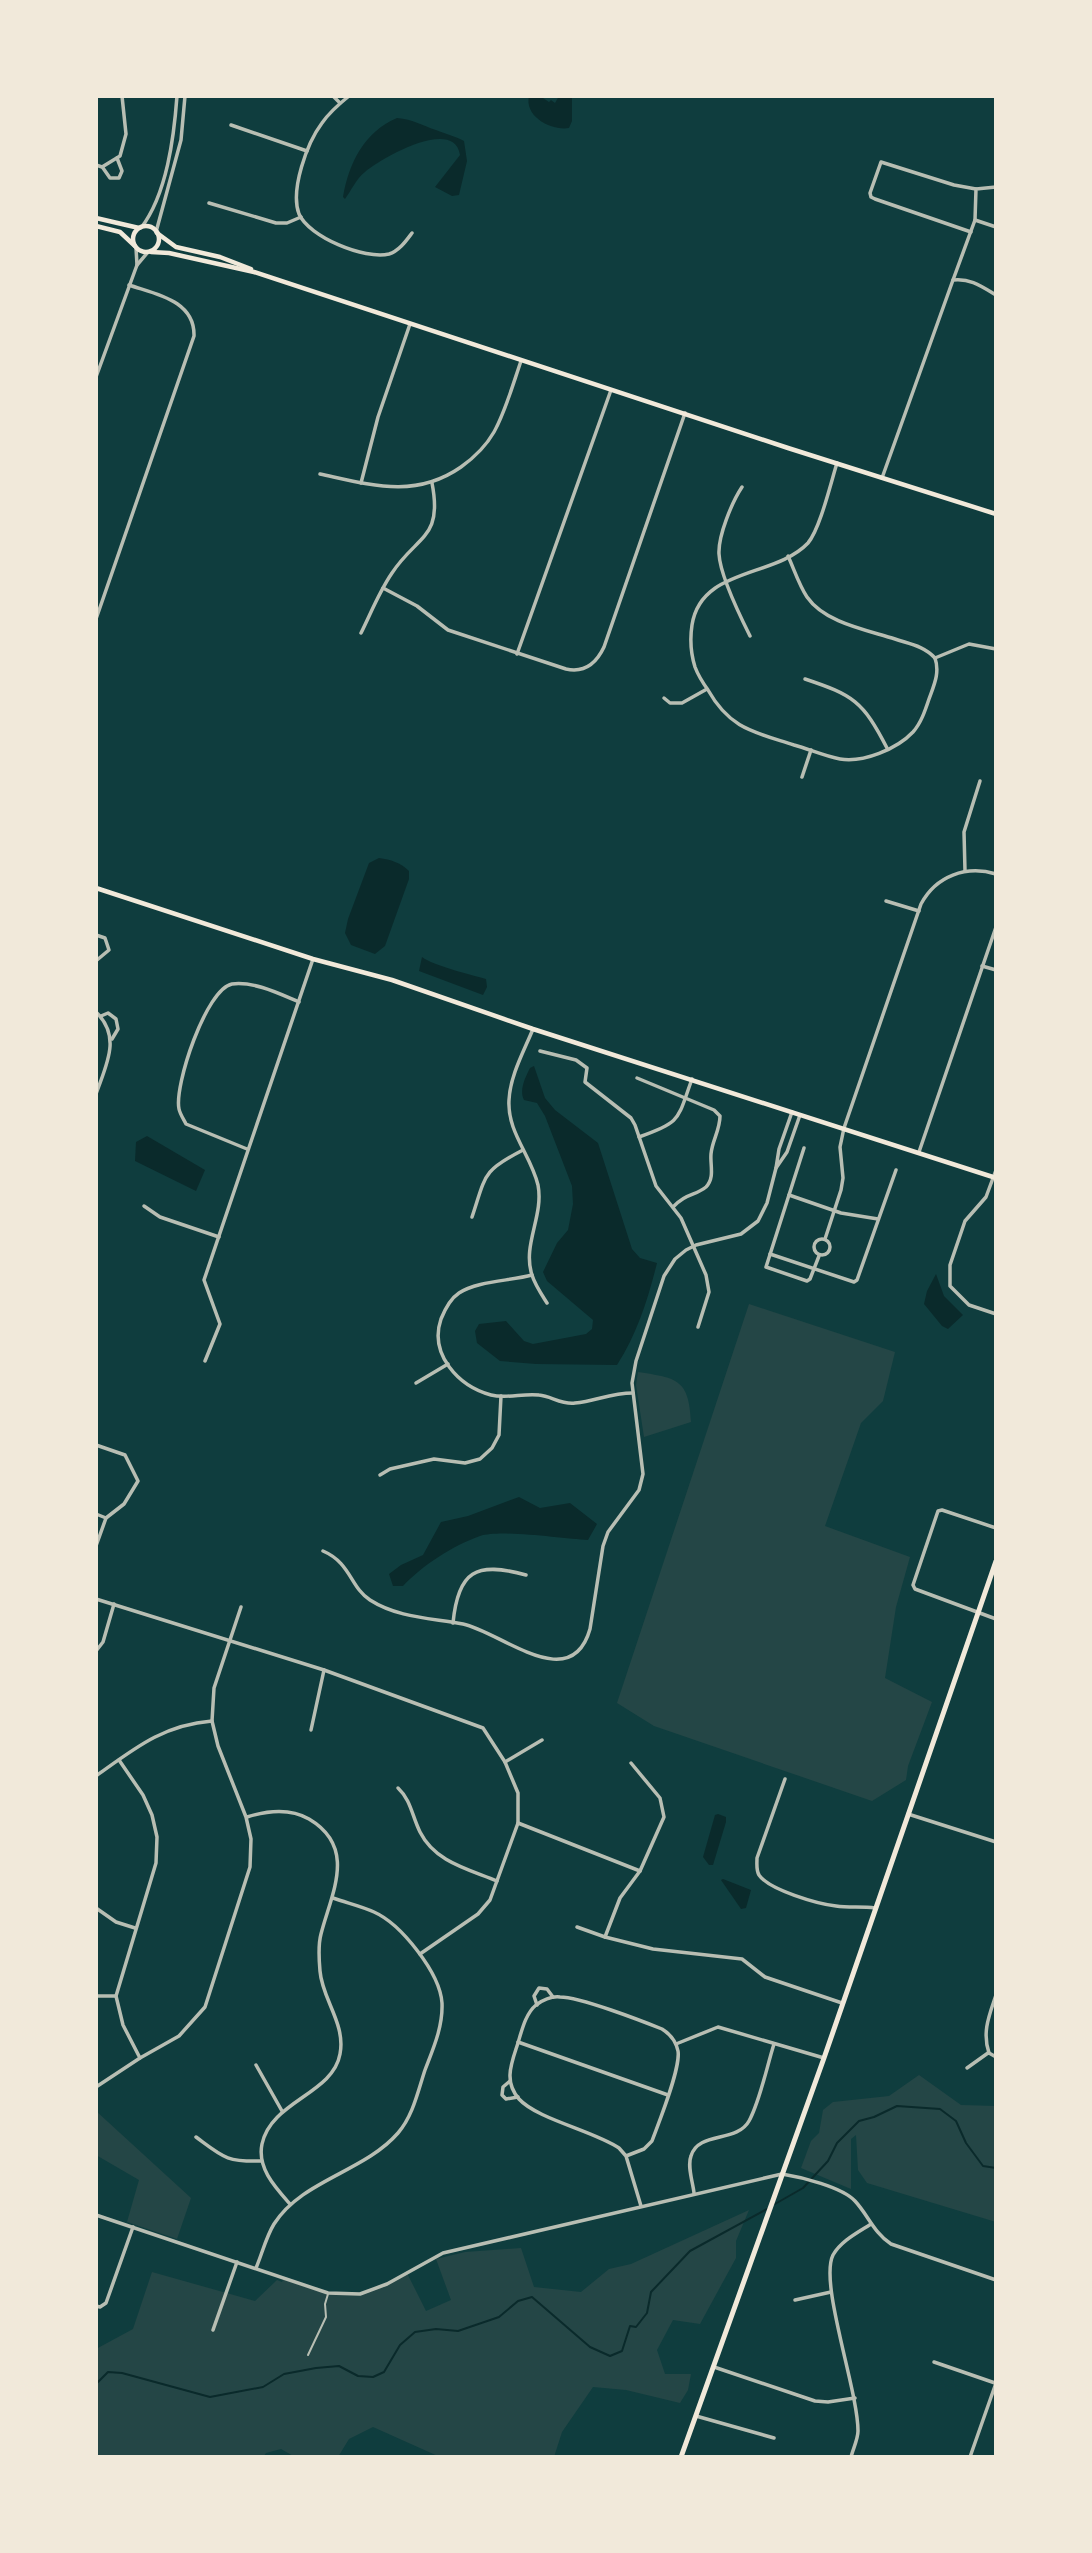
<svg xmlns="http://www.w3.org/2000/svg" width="1092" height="2553" font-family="Montserrat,sans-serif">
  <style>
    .green { fill: #244646 }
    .water { fill: #0a2a2b }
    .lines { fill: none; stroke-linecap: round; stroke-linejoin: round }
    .stream { stroke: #0a2a2b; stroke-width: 2 }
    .service { stroke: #b8beb3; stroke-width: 2 }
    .minor { stroke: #b8beb3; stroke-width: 3.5 }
    .tertiary { stroke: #b8beb3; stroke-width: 3.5 }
    .secondary { stroke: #f1e9da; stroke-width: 4.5 }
    .primary { stroke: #f1e9da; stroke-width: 5 }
  </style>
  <rect width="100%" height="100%" fill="#0f3d3e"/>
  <g class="green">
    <path d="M749,1304l146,48 -12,49 -22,22 -36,103 85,31 -14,50 -11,71 47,24 -24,64 -2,14 -34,21 -218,-75 -37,-23z"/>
    <path d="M638,1372c39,6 51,7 53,50l-47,15 -8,-52z"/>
    <path d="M919,2075l42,30 35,1v116l-129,-39 -9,-13 -2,-35 -5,4v50l-50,-21 10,-27 8,-8 4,-23 10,-8 56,-6z"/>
    <path d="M96,2111l95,87 -14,41 -50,-17 12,-42 -43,-25z"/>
    <path d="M749,2210l-13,31v17l-36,66 -27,-4 -16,30 8,24h26l-3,16 -8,13 -54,-13 -33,-3 -31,45 -8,25h-114l-67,-30 -24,12 -11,18h-43l-14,-8 -15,4 -3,4h-167v-108l37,-20 19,-57 103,29 22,-21 5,2 2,-4c56,20 72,26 125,-8l-1,5 18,36 25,-11 -15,-41 29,-7 56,-4 13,39 47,5 28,-23 22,-5z"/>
  </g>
  <g class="water">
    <path d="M529,96h11l9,6 2,-2 4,3 4,-7h13v25l-3,7c-17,3 -45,-11 -40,-32z"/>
    <path d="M397,118c16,1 26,8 39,12 10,4 19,6 28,11l3,20 -8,34 -7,1 -17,-9 25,-32c-6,-39 -80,4 -95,17 -9,7 -14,19 -20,27l-2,-2c6,-34 21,-65 54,-79z"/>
    <path d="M379,858c12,2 21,4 30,13v8l-24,67 -10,8 -24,-9 -6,-12 3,-14 21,-56z"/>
    <path d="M422,957c12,9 47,17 64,22l1,8 -4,8 -64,-24z"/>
    <path d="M534,1066l11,32 10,12 43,33 34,106 8,9 17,5c-9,36 -20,71 -40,102l-81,-1 -36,-3 -23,-18 -2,-12 4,-7 27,-3 18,20 9,3 53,-10 6,-5 1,-9 -46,-39 -4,-9 14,-29 11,-13 5,-26 -1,-18 -27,-70 -8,-13 -13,-3c-5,-10 1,-22 6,-32z"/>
    <path d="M147,1136l58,34 -9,21 -61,-30 1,-19z"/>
    <path d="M936,1274l8,22 19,19 -15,14 -6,-3 -18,-22 3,-13z"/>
    <path d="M519,1497l21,11 30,-5 27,21 -9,16c-25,-1 -86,-11 -108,-4 -28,10 -57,29 -77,50h-10l-4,-12 12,-9 22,-10 18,-33 27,-6z"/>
    <path d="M718,1814l8,3v5l-13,43h-4l-6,-8 12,-42z"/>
    <path d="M723,1879l28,11 -5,18 -5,1 -20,-29z"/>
  </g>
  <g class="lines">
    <g class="stream">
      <path d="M775,2204l28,-16 25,-27 9,-18 22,-22 15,-4 23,-11 43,3 16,12 10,22 17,23 13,2"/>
      <path d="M96,2384l12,-12 14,1 88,24 53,-10 21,-13 32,-6 23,-2 19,10 15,1 11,-5 16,-27 15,-13 21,-3 22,2 41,-14 19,-16 14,-4 58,50 20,9 12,-5 8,-25 6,1 11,-14 4,-21 39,-41 77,-42"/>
    </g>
    <path class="service" d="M308,2355l18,-38 -1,-13 3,-10"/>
    <g class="minor">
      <path d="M333,96l7,7"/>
      <path d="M349,96c-10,8 -20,17 -27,27 -15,20 -32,67 -23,91 10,23 66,46 90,40 10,-3 17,-13 23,-21"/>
      <path d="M231,125l76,26"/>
      <path d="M96,165l6,2 18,-11 6,-22 -4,-38"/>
      <path d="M103,168l7,10h9l3,-7 -5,-13"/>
      <path d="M209,203l67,20h11l14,-6"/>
      <path d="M975,220l21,7"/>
      <path d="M971,232l-96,-33 -4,-2 -1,-4 11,-31 73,23 22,4"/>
      <path d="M953,280l22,-60 1,-31 20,-2"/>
      <path d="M837,463c-6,19 -17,66 -29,80 -33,35 -107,24 -116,82 -2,13 -1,29 3,42 3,8 8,16 13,23 22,39 46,42 86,55 15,4 30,11 46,14 23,4 57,-10 73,-27 8,-9 12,-21 16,-33 5,-14 11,-26 6,-41"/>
      <path d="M320,474c51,11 95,25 141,-7 14,-10 25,-21 33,-35 12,-22 19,-48 27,-71"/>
      <path d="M882,478l71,-198c17,-2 28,6 43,15"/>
      <path d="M361,483l17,-66 32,-93"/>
      <path d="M742,487c-10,15 -24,49 -23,67 1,21 21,62 31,82"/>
      <path d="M788,556c6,13 11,29 19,41 18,26 60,33 88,42 15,5 29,7 40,19"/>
      <path d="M383,588l34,18 31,24 118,39c18,4 30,-5 38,-22l81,-234"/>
      <path d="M96,619l98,-283c1,-36 -39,-42 -65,-51"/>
      <path d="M361,633c10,-20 18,-41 31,-60 25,-38 51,-34 40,-90"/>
      <path d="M517,654l94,-264"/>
      <path d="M935,658l34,-14 27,5"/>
      <path d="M805,679c48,16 58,22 82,69"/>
      <path d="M664,698l6,5h12l25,-14"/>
      <path d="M802,777l9,-27"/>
      <path d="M965,871l-1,-39 16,-51"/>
      <path d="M886,901l33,10"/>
      <path d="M96,935l9,3 4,12 -12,10"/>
      <path d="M982,966l14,4"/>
      <path d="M96,1012c26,25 10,53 0,82"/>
      <path d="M101,1016l7,-3 8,6 2,10 -6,10"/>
      <path d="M533,1029c-9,22 -23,47 -24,71 -2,32 22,55 29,85 6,31 -16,60 -6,90 3,10 10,20 15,28"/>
      <path d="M540,1051l36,9 11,8 -2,14 46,36 4,7 21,61 25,32 25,57 3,17 -11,35"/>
      <path d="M637,1078l77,32 6,6c0,14 -8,25 -9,38 -1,11 4,24 -5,33 -11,9 -20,6 -33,20"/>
      <path d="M792,1112l-13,37 -3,19 11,-16 13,-37"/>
      <path d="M639,1137c43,-15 38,-17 53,-58"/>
      <path d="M804,1148l-38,119 41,14 3,-2 9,-23"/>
      <path d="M247,1149l-61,-25c-2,-4 -6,-10 -7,-15 -5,-23 27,-120 53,-125 22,-3 48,10 67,18"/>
      <path d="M919,1152l77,-225"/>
      <path d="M996,1170l-10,27 -21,24 -15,44v21l19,19 27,9"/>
      <path d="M789,1195l52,18 37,6"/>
      <path d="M144,1206l16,11 59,20"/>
      <path d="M472,1217c14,-42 10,-46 51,-67"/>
      <circle cx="822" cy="1247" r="8"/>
      <path d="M825,1239l16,-49 2,-12 -3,-31 4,-19 77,-224c15,-28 45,-39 75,-30"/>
      <path d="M770,1254l84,28 3,-2 39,-110"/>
      <path d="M532,1275c-22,6 -55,6 -73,18 -9,6 -14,16 -18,26 -12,35 17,67 50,76 16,4 32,-2 48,0 12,1 23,10 36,8 21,-2 35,-10 58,-10"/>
      <path d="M205,1361l15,-37 -16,-44 109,-321"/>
      <path d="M416,1383l32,-19"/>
      <path d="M96,1445l29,10 13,26 -14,23 -18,14 -10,28"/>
      <path d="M380,1475l10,-6 44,-10 31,4 15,-4 12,-11 7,-13 2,-39"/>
      <path d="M96,1514l10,4"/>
      <path d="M996,1528l-54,-18 -4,1 -25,74 2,4 81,30"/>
      <path d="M323,1551c28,12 27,36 47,49 28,18 62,18 93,24 38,8 108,72 127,5l13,-83 5,-14 31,-42 4,-16 -11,-91 4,-22 28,-85 11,-17 11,-9 10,-5 45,-11 17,-13 9,-18 9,-35"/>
      <path d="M96,1599l228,71 159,58 22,34 13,31v30l-28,77 -12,14 -58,40"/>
      <path d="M453,1623c5,-52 23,-62 73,-48"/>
      <path d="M96,1651l7,-9 11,-38"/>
      <path d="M311,1730l13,-60"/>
      <path d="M119,1760l24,35 9,20 5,22 -1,26 -40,133 7,29 17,33"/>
      <path d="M505,1762l37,-22"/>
      <path d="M96,1776c39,-28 67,-51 116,-55"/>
      <path d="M785,1779l-28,79c0,6 -1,12 2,17 10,15 59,29 77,31 13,2 26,0 39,2"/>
      <path d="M398,1788c13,12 14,28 22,44 15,30 48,37 77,49"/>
      <path d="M247,1817c19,-6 43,-9 62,2 49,29 22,75 12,115 -3,11 -2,26 -1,37 2,28 26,53 20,83 -7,40 -69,47 -78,90 -5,24 13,43 28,60"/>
      <path d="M518,1823l122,48"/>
      <path d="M96,1908l20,14 19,6"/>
      <path d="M577,1927l28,10 48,12 89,10 23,18 77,26"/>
      <path d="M605,1937l15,-39 20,-27 24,-54 -4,-19 -29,-35"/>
      <path d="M96,1996h20"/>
      <path d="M537,2005l-3,-9 5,-8 8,1 6,8"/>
      <path d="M518,2042l150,53"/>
      <path d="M676,2044l42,-17 106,31"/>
      <path d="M989,2053c-7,-21 0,-37 7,-58"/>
      <path d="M989,2053l7,4"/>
      <path d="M256,2065l26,46"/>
      <path d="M967,2068l21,-15"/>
      <path d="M510,2081l-7,6 -1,8 4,4 12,-2"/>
      <path d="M96,2087l44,-29 39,-22 26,-29 45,-140 1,-28 -5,-22 -28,-71 -6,-25 2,-33 27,-81"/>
      <path d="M196,2137c27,20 30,25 65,24"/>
      <path d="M626,2156l18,-7 8,-8c7,-19 29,-73 26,-90 -2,-10 -8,-17 -16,-22 -20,-8 -82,-32 -102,-32 -8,-1 -17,3 -24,8 -12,10 -15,30 -20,44 -6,18 -11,34 3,50 18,20 75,32 100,49l7,8 15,50"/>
      <path d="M782,2174c19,3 60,13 73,27 13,14 19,32 36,43l105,36"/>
      <path d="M694,2193c-1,-10 -7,-27 -3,-37 7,-25 46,-13 58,-35 11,-20 18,-55 25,-77"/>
      <path d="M256,2268c6,-14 10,-31 18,-44 28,-44 90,-52 124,-91 15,-17 20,-42 27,-63 8,-21 18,-43 17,-67 -2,-30 -41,-79 -68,-91 -13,-6 -27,-9 -41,-14"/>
      <path d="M795,2300l36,-8"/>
      <path d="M96,2306l4,1 6,-4 27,-76"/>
      <path d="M213,2330l24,-68"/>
      <path d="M934,2362l61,21"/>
      <path d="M714,2367l101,34 13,1 27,-4"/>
      <path d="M696,2416l78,22"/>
      <path d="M851,2457c2,-8 7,-18 7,-26 0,-41 -39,-148 -25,-176 8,-14 24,-22 38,-31"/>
      <path d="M970,2457l26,-74"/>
    </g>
    <g class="tertiary">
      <path d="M141,228c26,-34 33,-91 36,-132"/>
      <path d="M156,232l25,-92 4,-44"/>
      <path d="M137,265l11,-13"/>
      <path d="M96,377l41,-112 -1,-17"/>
      <path d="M908,1814l88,28"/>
      <path d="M96,2215l232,78 32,1 27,-10 56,-31 339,-79"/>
    </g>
    <g class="secondary">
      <path d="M96,218l43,10"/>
      <path d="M96,226l24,6 15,14"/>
      <circle cx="146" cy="239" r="13"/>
      <path d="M157,233l19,14 44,10 31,12"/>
      <path d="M151,252l18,1 85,19 534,176 208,66"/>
      <path d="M96,888l217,71 79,21 141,49 463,149"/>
    </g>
    <path class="primary" d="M681,2457l143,-399 172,-497"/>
  </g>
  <rect width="1092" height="2553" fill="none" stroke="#f1e9da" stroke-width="196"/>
</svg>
